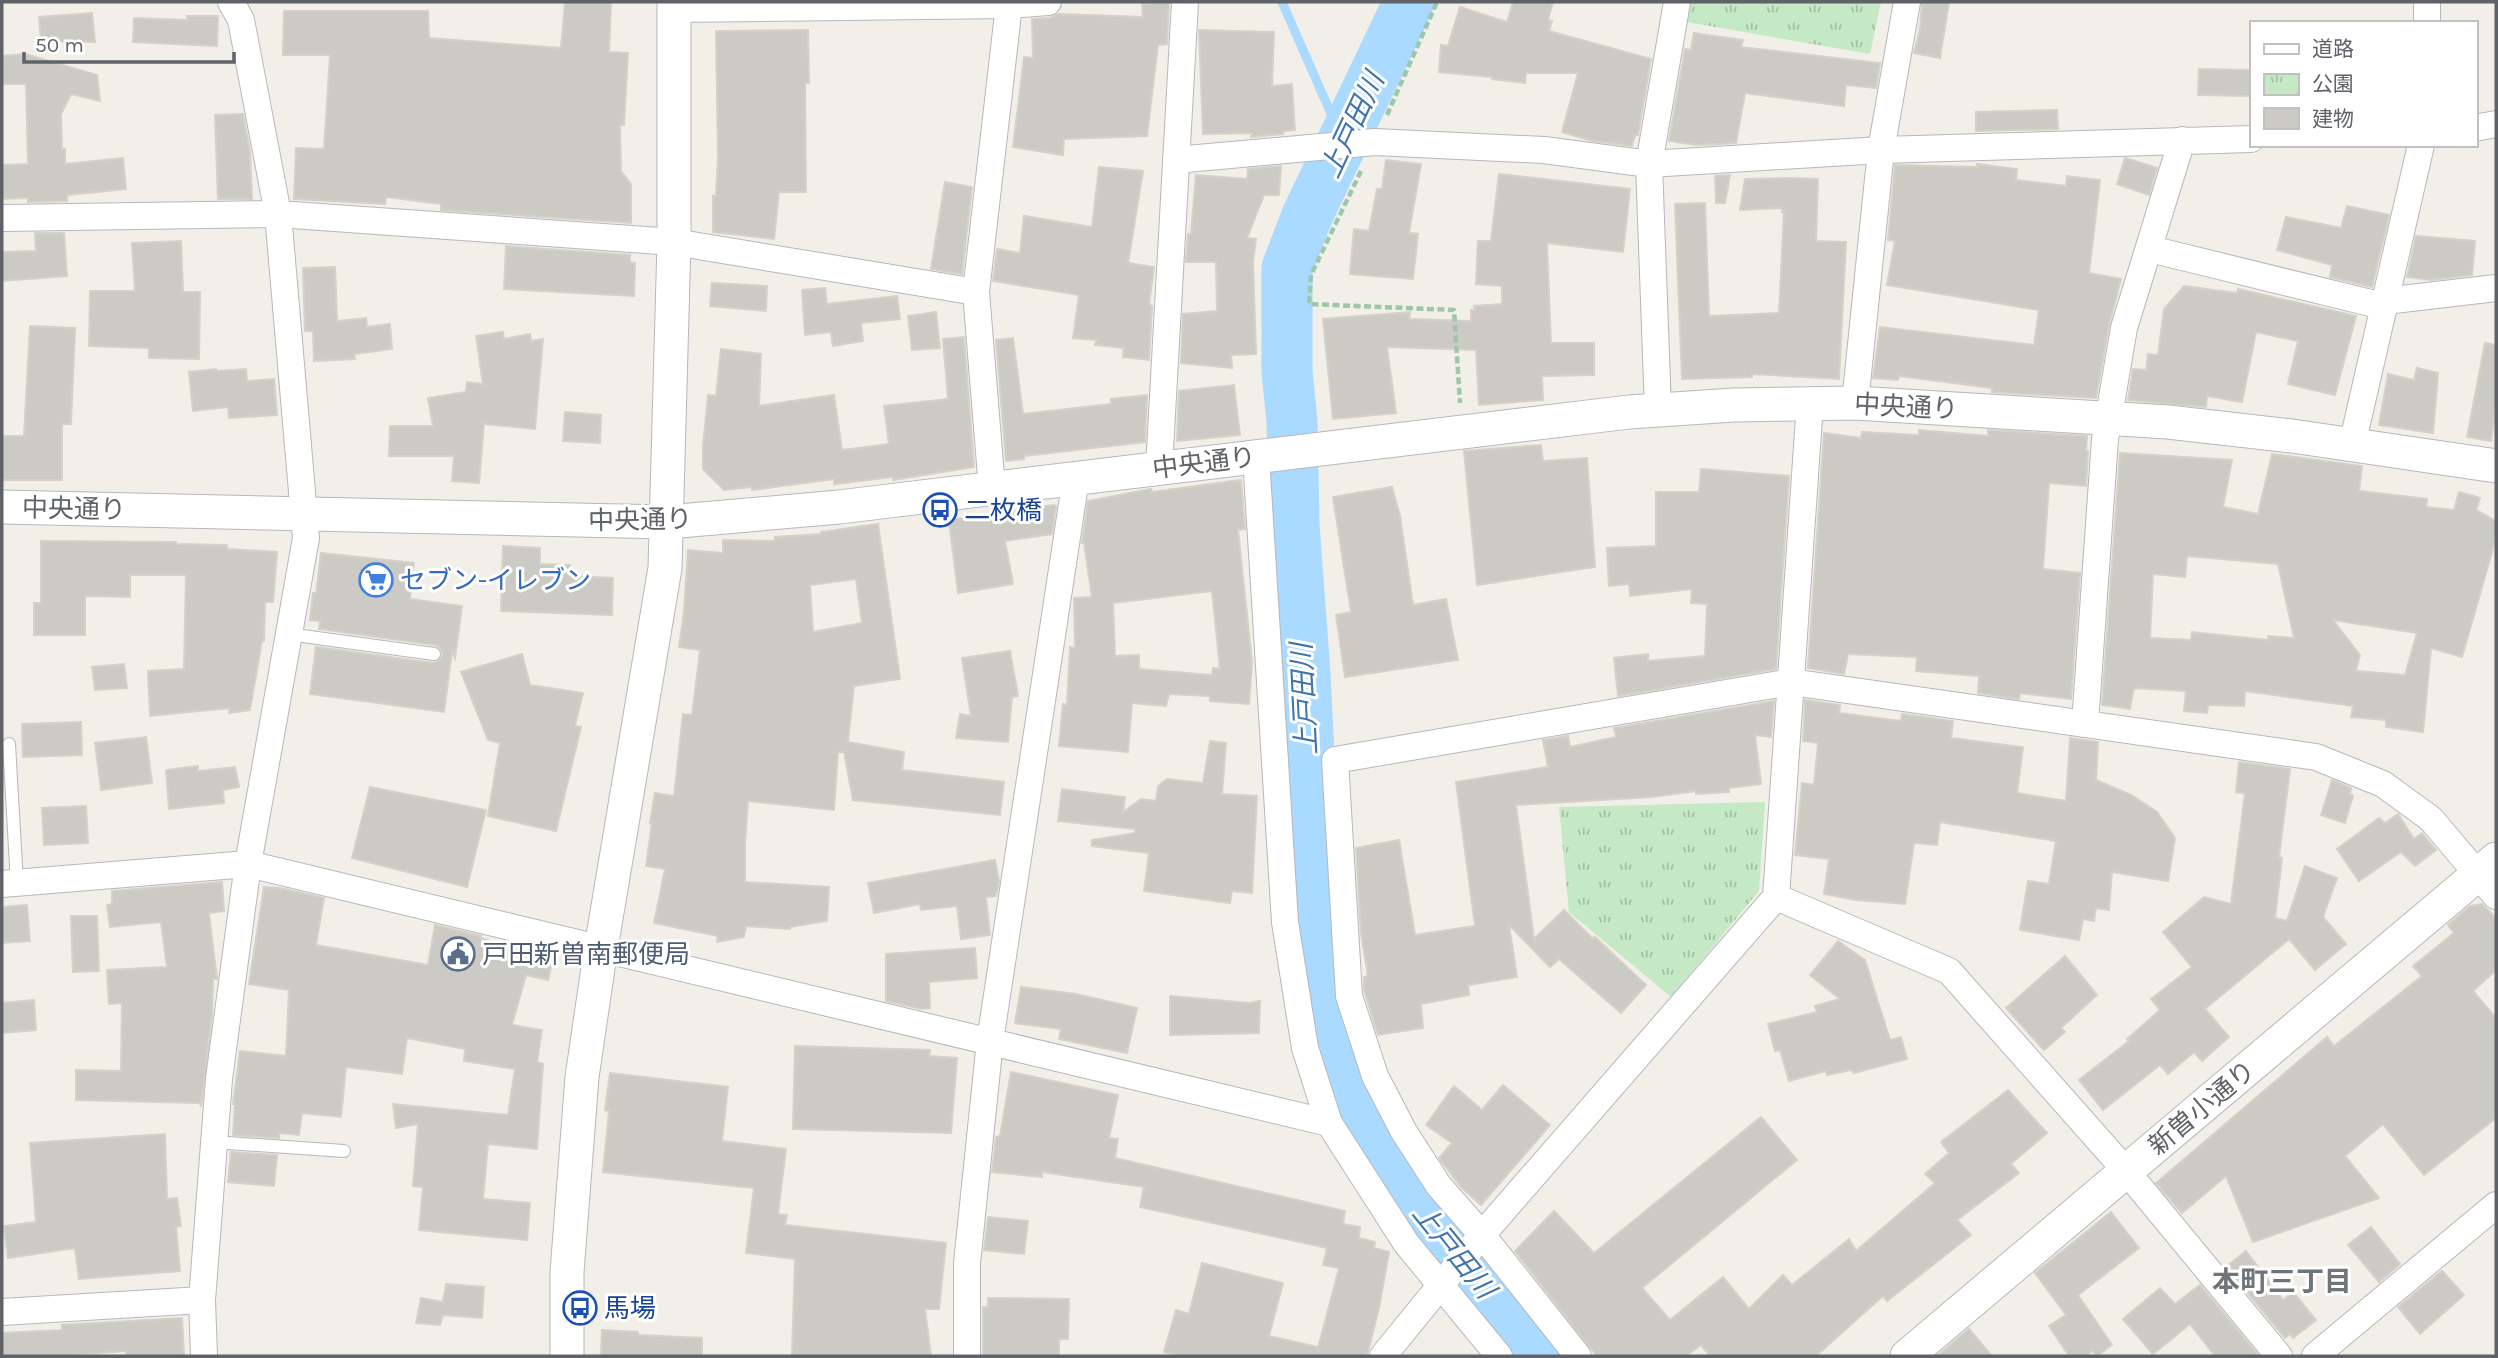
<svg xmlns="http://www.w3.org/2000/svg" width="2498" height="1358" font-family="Karla,'Noto Sans JP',sans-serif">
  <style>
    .park { fill: url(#park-tufts) }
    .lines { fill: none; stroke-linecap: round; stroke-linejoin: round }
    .stream { stroke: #aadaff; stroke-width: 9 }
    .river { stroke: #aadaff; stroke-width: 51 }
    .building { fill: #cccac5; stroke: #d6d1c6; stroke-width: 2; fill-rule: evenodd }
    .service-casing { stroke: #b5b8bc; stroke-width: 14 }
    .minor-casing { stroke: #b5b8bc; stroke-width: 28 }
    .tertiary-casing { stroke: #b5b8bc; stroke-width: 35 }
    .path { stroke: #9cc7a9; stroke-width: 4.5; stroke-dasharray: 7 3.5; stroke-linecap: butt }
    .service { stroke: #fff; stroke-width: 12 }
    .minor { stroke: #fff; stroke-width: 26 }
    .tertiary { stroke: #fff; stroke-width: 33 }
    .labels { text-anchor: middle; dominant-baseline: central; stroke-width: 6; stroke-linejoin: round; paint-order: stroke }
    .street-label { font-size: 26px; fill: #5f6368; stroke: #fff }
    .transit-label { font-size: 26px; fill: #164399; stroke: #fff; text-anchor: start }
    .shop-label { font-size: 26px; fill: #366cbe; stroke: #fff; text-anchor: start }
    .service-label { font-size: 26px; fill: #4e5e75; stroke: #fff; text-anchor: start }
    .water-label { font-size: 28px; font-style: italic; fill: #4174aa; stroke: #fff }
    .neighbourhood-label { font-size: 28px; font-weight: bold; fill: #70757a; stroke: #fff }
  </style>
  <defs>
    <pattern id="park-tufts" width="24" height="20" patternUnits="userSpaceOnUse" patternTransform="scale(1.75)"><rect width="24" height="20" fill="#c5e8c5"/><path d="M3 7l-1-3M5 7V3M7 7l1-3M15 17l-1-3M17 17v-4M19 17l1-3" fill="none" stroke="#a3c0a4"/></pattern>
  </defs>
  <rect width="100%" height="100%" fill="#f1efe8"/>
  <g class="park">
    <path d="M1685,2h196l-11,52 -189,-33z"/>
    <path d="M1765,802l-6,89 -88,106 -102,-85 -10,-105z"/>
  </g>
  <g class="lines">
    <path class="stream" d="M1282,2l61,139"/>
    <path class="river" d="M1409,2l-102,214 -20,52v104l5,49 2,104 11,149 16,322 32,98 20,45 38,59 129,158"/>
  </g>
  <g class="building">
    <path d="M565,2h46l-2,50 19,1 -4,72h-4l1,46 10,13v39l-190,-13v-6l-55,-7 -1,7 -91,-5 2,-51 28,1 6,-94h-47l1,-44h144l1,27 132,10z"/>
    <path d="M1169,2l-2,42 -9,1 -11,91 -83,3 -1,16 -50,-8 11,-90 9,1 -1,-39 17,-1 9,-4 85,3 -1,-13z"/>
    <path d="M1513,2h40l-5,18 4,1 -3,10 102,28 -13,76h-3l-3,11 -39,-5 -31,-9 16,-59h-52l-1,10 -33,-4v-2l-53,-5 2,-27 7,1 12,-39 47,15z"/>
    <path d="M1922,2h27l-9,56 -26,-5 6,-24z"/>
    <path d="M92,13l3,29 -54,-1 -2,-24z"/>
    <path d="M187,16h31l-1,30 -84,-4 1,-24 53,2z"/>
    <path d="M808,30l1,53h-4l1,109h-27l-5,47 -61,-7v-36h3l2,-40 -2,-125z"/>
    <path d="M1199,30l75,2 -2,54 20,-2 3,46 -11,1 -1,3 -32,3 1,-4 -49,1z"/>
    <path d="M1694,33l49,7 -2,7 139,16 -4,25 -30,-3 -2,21 -99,-13 -9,50 -39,2 -28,-4 16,-92 6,1z"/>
    <path d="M25,54l72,21 3,26 -29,-7 -10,20 1,35h3v15l58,-6 3,31 -59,6v6l-39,1v-4l-26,1v-34l26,-1 -2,-80h-24v-28z"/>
    <path d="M2199,69l52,1v26l-53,-1z"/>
    <path d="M2057,110l1,19 -82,2v-19z"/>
    <path d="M243,114l7,38 2,47h-34l-3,-84z"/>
    <path d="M2125,158l32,10 -8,27 -32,-11z"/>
    <path d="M1386,160l35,4 -12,69 9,1 -5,45 -63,-5 4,-45 15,2 8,-42h5z"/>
    <path d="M1977,164l40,5 -1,11 50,6 1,-10 33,4 -11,93 32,6 -12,46 -13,73 -104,-6v-4l-93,-12 -1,4 -25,-2 7,-51 154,18 5,-35 -152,-25 8,-44 -7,-1 7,-75 82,2z"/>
    <path d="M1281,166l-2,29h-15l-17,43 9,1 -3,23 3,92 -25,1 1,13 -51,-5 2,-49 34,-3 -1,-49h-30l2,-28h3l5,-59 51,4 1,-10z"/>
    <path d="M1099,167l44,4 -15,92 26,4 -5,37 3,2 -3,54 -26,-3 1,-9 -29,-3 2,-5 -24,-2 6,-43 -86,-14 4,-32 23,4 4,-37 68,11z"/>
    <path d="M1499,174l131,15 -7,63 -76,-9 4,100h43v32l-52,1 1,24 -64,5 -3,-55 -89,-3 9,66 -63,6 -10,-100 87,-7 -1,7 62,2v-11h3v-4l28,-2v-18l-26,-2 2,-43h13z"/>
    <path d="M1730,175l-5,28h-9l-1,-27z"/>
    <path d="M1790,178l28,1 -2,62 30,1 -7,137 -87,-5v3l-70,2 -7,-175 30,-1 4,113 70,-3 5,-101h-2v-4l-42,2 5,-31z"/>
    <path d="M945,182l27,5 -10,87 -31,-5z"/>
    <path d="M2347,206l42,9 -17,72 -42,-10 2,-12 -55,-15 9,-33 55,11z"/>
    <path d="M35,233h29l3,43 -65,5v-29l34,-1z"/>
    <path d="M2416,236l59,5 -3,34 -41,5 -24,-3z"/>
    <path d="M181,241l2,51h17l-1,67 -50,-1v-10l-60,-2 1,-55h45l-3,-48z"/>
    <path d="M506,246l124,9v7l5,1 -1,33 -130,-7z"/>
    <path d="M335,267l2,54 29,-3 1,9 23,-3 2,25 -38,5 1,5 -41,2 -1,-30h-8l-2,-63z"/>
    <path d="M712,283l55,3 -1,25 -56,-5z"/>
    <path d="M2184,286l53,7 1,-4 118,27 -21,79 -47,-11 10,-43 -42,-9 -14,70 -35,-6 -1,11 -78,-7 5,-31 13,1 2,-16 10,1 6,-46z"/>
    <path d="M825,288l2,16 70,-8 3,23 -39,4 2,18 -30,5 -2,-14 -26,3 -3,-45z"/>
    <path d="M936,312l4,36 -28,2 -4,-34z"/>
    <path d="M30,326l45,2 -4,96h-9v56h-60v-44h22z"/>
    <path d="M503,332l1,7 26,-5 1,7 12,-2 -8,90 -51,-5 -5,59 -27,-2 2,-25h-65l1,-30h43l-5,-28 38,-6 1,-10 16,2 -7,-48z"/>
    <path d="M964,337l10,130 -81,13v-3l-59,7v-5l-82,11v-3l-28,3 -21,-21v-23l5,-51 8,1 5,-47 40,5 -2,52 75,-11 8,55 47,-6 -5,-38 64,-7 -5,-60z"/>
    <path d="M1013,338l10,76 88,-10v-5l36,-4 -2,47 -121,14v3l-18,2 -10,-121z"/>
    <path d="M2485,343l11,2v61l-5,35 -24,-4z"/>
    <path d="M2417,368l21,5 -5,60 -54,-8 9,-51 26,6z"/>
    <path d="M216,369v2l30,-2 1,12 27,-2 3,36 -48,3 -1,-11 -35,4 -4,-39z"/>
    <path d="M1234,385l6,50 -63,6 2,-50z"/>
    <path d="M565,412l36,3 -1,28 -37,-2z"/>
    <path d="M1919,430l69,6v-6l99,6 -1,15h2l-2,35 -37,-3 -6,86 37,4 -9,126 -51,-6 -1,6 -41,-6 1,-17 -63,-5 1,-14 -69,-3 -4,20 -36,-6 16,-235 37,5 1,-6 57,3z"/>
    <path d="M1541,445l2,16 44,-3 8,109 -118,18 -13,-134z"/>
    <path d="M2120,453l112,7 -9,47 35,7 14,-60 90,12 -3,25 68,8 -1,8 28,3 5,-18 21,6 -4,12 20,11v17l-34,119 -31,-9 -8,84 -37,-5v-7l-35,-3 2,-11 -108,-15 -1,15 -36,-1 -1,8 -23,-2 2,-20 -52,-3 -4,21 -28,-4zM2187,556l91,8 16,74 -26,-2v4l-76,-8 -1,8 -41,-2 3,-64 32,3zM2333,620l84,13 -12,42 -49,-4 4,-16z"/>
    <path d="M1701,469l88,7 -13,193 -158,27 -4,-38 34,-4v7l57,-5 2,-52 -16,-1 1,-14 -62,7 -1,-12 -20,2 -2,-38 49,-2v-54h43z"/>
    <path d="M1241,480l4,49 -7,1 14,132 -3,42 -39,-3v-5l-41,-2 -3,12 -34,-3 -4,49 -69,-6 4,-42 4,1 3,-58 5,1 -1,-50 18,-1 -8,-54h-2l6,-42 63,-12 1,3zM1212,591l8,78 -7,-1 -1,7 -73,-6v-14l-24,1 -2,-53z"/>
    <path d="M1392,487l8,29 13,89 33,-6 12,61 -113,17 -9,-62 15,-3 -18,-115z"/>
    <path d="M1053,505l3,1 -4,28 -47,7 8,43 -55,9 -9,-73z"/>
    <path d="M878,524l22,155 -46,7 -6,56 56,10 -2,18 102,12 -4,33 -147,-15 -9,-48h-6l-4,58 -86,-9 -3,42v39l84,5 -2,34 -37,6v2l-44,-3 -2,11 -27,5 1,-6 -64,-13 11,-54 -19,-3 6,-43h-2l5,-30 19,3 9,-82 9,1 8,-65 -21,-3 5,-35 4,-62 35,3v-13l52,1v-4l46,-3v-2zM856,579l6,44 -49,9 -3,-47z"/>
    <path d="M41,541l135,1v2l51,1v4l50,3 -4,50h-8l-1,39h-2l-12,69 -21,3 1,-5 -80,8 -2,-45 36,-2 2,-94h-56v22l-45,-1v39h-51v-32h7z"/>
    <path d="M503,546l37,2v16l30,1v11l43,2 -1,37 -111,-4z"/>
    <path d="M321,553l93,10 -4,36 52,7 -7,52 -3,-7 -8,61 -134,-18 6,-47 117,16 7,-3 3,-6 -3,-6 -5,-3 -116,-16 1,-8 -10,-1 3,-27h3z"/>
    <path d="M1010,651l8,45 -6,1 -4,45 -52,-4 4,-24 11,2 -9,-58z"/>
    <path d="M522,654l8,31 53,8 -8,33 6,1 -25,104 -68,-15 12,-73 -12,-3 -27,-68z"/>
    <path d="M124,664l3,24 -32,2 -3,-23z"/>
    <path d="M1805,700l35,5 -1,8 62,8 1,-7 51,7 -2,17 72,9 -6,46 49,8 4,-63 28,4 -2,38 35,15 26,17 18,26 -7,43 -56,-9 -3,38 -13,-2 -2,13 -11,-2 -4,21 -59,-10 8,-49 21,3 7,-43 -116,-19 -3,23 -23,-2 -9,61 -49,-4 -32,-6 5,-35 -34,-4 7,-72 12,2 4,-42 -15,-2z"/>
    <path d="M1774,701l-3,36 -16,-2 6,49 -32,4v4l-33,2v-3l-44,6 -136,8 18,134 30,-29 29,29 2,-2 51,48 -25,28 -62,-54 -9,8 -41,-42 8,52 -49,8 1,10 -48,9 2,24 -45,7 -14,-45v-13l4,-1 -7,-43 -5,-85 43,-8 16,95 60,-9 -19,-144 92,-15 -5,-27 25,-4 2,11 46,-10 -2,-9z"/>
    <path d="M81,722l1,33 -59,2 -1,-33z"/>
    <path d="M146,737l6,46 -51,7 -6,-47z"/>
    <path d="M1210,741l16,2 -4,51 35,2 -5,97 -20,-2 -2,12 -86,-12 5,-38 -57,-7v-6l43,-7v-4l-77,-8 4,-32 63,8 -2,15 18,-13 15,2 2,-15 9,-7 36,4z"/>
    <path d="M2239,762l51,7 -11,88 3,1 -7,60 12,3 18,-55 32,12 -14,39 23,27 -31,26 -26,-31 -84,70 24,28 -27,24 -8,-9 -26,22 -8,-9 -57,45 -24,-30 50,-39 -2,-2 33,-29 -9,-11 41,-32 -29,-35 41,-35 27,7 14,-111 -9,-1z"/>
    <path d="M198,766v5l37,-4 4,20 -16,3 1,13 -55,6 -3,-39z"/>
    <path d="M2332,780l19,8 -1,6 3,2 -8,27 -24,-8z"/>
    <path d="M370,787l116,23 -19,77 -115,-29z"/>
    <path d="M86,806l2,37 -44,2 -2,-37z"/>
    <path d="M2398,814l16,25 8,-6 14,17 -21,16 -14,-14 -42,29 -22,-32 42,-31 6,5z"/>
    <path d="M995,860l4,21 -3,15 -10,1 4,38 -29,4 -4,-33 -36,4 -1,-6 -46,9 -6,-30z"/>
    <path d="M222,882l2,29 -15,2 8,66h-4l-1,36 -11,92 -1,-4 -124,-3v-30l45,1 1,-68 -13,1 -2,-34 60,-3 -6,-45 -51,5 -3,-22 5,-1v-13z"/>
    <path d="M264,887l16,1 44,10 -8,47 112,20 7,-40 46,11 -1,2 73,20 -5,22 -22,-5 -14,50 30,5 -5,32 6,2 -6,85 -49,-5 -5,55 47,4 -3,37 -108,-10 4,-43 -10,-1 5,-62 -22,4 -3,-24 115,11 7,-46 -51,-8 1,-12 -58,-11 -5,36 -56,-7 -5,50 -39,-4 -3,22 -20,-2v5l-46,-3 2,-31h-2l7,-53 46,5 3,-66 -40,-6z"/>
    <path d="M2482,904l14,14v52l-23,21 23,27v100l-72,57 -41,-51 -38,32 34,42 -126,44 -27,-66 -44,37 -26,-30 171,-146 7,9 88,-70 -9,-10 41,-33 -6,-8 22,-19z"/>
    <path d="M27,905l3,36 -28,2v-36z"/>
    <path d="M71,916h26l2,55 -26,1z"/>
    <path d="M1838,941l27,19 25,80 11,-3 6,22 -53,14 -3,-3 -24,5 -1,-4 -37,10 -9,-31 -5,1 -7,-27 49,-12 -2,-6 25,-7 -30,-24z"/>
    <path d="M975,948l2,30 -48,4 1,26 -8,1 -36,-8v-47z"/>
    <path d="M2065,956l32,39 -36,33 4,4 -21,18 -38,-42z"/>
    <path d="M1021,987l55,7 61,14 -10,45 -68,-14 2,-10 -46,-6z"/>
    <path d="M1170,996l80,7 10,-2 -1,32 -89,2z"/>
    <path d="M34,1000l2,30 -34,3v-30z"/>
    <path d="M795,1046l135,4 -1,6 28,2 -6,75 -158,-4z"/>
    <path d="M1011,1072l107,23 -9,43 9,1 -3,19 230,53 -2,13 17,3 -1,11 16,4 -1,6 15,4 -10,56 -12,48h-188l-15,-4 12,-42 13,4 13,-51 81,20 -14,53 49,11 -1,5 22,-84 -16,-3 4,-17 -187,-41 4,-20 -102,-15v5l-50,-5 4,-35 4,-1z"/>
    <path d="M610,1073l118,14 -6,54 64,8 -8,65 9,1 -2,10 161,18 -7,66h-14l6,47h-139l3,-97 -49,-6 8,-65 -151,-16 6,-61 -4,-1z"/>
    <path d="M1503,1085l47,40 -69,80 -20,-18 -22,-29 13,-15 -26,-18 28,-39 28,24z"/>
    <path d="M2008,1090l39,43 -36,31 8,9 -62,47 14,15 -84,66 -4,-5 -67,60h-106l-9,-11 -15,11h-89l-82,-105 39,-40 40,42 167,-136 36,43 -155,128 28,32 53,-43 26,32 34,-34 9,10 57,-46 7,12 79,-68 -10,-9 24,-21 -8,-11z"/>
    <path d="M165,1134l2,65 10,-1 4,28 -5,1 4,44 -101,8 -4,-31 -67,10 -4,-32 32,-4 -6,-79z"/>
    <path d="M231,1152l46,3 -3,31 -46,-4z"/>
    <path d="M2111,1212l28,36 -61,47 34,50 -15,11 -4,-5 -9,5h-15l-20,-30 17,-11 -31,-42z"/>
    <path d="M988,1217l40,4 -4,33 -40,-4z"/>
    <path d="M2371,1227l29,37 -21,18 -31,-37z"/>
    <path d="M2246,1251l37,49 10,-8 23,28 -23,18 -3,-4 -5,4 -59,-71z"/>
    <path d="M2442,1271l22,24 -44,39 -22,-27z"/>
    <path d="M446,1284l38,3 -2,31 -39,-3 -3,10 -24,-2 5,-25 22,4z"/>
    <path d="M2200,1285l59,71h-44l-25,-32 -37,30 -30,-35 37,-31 15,16z"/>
    <path d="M988,1298l81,1 -1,40h-9v17h-76v-49h5z"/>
    <path d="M182,1318l2,38h-58v-5l-65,5h-59v-23l60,-3v-5z"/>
    <path d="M1969,1329l23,27h-55z"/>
    <path d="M602,1330l36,2v3l64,3v18h-101z"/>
  </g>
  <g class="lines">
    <defs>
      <g id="service">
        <path d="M288,634l146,20"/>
        <path d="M9,744l8,139"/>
        <path d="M214,1142l130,9"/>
      </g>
      <g id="minor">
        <path d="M674,9l335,-4 39,-3"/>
        <path d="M2427,23v-21"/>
        <path d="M2475,128l21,-4"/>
        <path d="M1176,160l199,-18 169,8 105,14 232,-14 370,-11"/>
        <path d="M2,218l276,-4 396,28 302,50"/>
        <path d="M2150,249l233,57"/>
        <path d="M2385,301l111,-13"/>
        <path d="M1855,403l26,-253 26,-148"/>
        <path d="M1658,410l-9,-246 28,-162"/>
        <path d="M2352,445l69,-300"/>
        <path d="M1256,457l29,465 20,126 24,75 77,120 93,113"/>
        <path d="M1159,468l26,-466"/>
        <path d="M992,489l-16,-197 33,-287"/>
        <path d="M2085,724l20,-285 19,-111 58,-188"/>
        <path d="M2,884l246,-20 1081,259"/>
        <path d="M1776,897l173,74 178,201 152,184"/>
        <path d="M2,1312l200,-12"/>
        <path d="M204,1356l-2,-56 17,-221 29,-215 58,-326 -28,-324 -37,-194 -10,-18"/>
        <path d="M967,1356v-93l23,-222 86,-563"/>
        <path d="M1383,1356l97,-119 296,-340 34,-494"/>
        <path d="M1578,1356l-96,-121 -43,-49 -35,-54 -29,-56 -26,-80 -14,-236 456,-78 525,75 67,27 48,35 65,77"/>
        <path d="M2315,1356l181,-151"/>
      </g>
      <g id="tertiary">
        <path d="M2,507l666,15 171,-15 790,-95 105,-7 121,-2 313,19 124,14 204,30"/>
        <path d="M567,1356v-84l15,-195 19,-129 64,-380 9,-326v-240"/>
        <path d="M1907,1356l589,-497"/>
      </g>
    </defs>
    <use href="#service" class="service-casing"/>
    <use href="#minor" class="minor-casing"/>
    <use href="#tertiary" class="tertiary-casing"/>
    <g class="path">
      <path d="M1387,115l50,-113"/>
      <path d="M1361,171l-50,104 -2,29 145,6 6,93"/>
    </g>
    <use href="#service" class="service"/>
    <use href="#minor" class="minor"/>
    <use href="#tertiary" class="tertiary"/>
  </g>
  <defs>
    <symbol id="bus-ring" viewBox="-11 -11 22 22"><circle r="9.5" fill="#fff" stroke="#1a4fb4" stroke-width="1.5"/><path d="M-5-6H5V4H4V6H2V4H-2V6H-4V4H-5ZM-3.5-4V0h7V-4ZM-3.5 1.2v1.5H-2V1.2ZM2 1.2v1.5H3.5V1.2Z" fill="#1a4fb4"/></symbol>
    <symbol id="supermarket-ring" viewBox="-11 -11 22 22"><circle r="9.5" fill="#fff" stroke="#3f7fe0" stroke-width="1.5"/><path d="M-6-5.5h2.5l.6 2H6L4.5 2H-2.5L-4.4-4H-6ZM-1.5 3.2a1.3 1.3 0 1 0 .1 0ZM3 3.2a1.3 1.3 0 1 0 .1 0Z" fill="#3f7fe0"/></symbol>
    <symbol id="civic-ring" viewBox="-11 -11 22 22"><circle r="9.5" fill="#fff" stroke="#5c6f8a" stroke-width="1.5"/><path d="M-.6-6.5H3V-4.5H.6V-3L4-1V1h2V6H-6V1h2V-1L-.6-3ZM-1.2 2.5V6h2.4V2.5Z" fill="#5c6f8a"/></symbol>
  </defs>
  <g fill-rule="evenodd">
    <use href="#bus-ring" x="921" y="491" width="38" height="38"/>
    <use href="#supermarket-ring" x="357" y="561" width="38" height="38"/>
    <use href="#civic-ring" x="439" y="935" width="38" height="38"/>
    <use href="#bus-ring" x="561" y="1289" width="38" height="38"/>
  </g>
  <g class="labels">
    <g class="street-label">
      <text transform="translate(1906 407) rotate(3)">中央通り</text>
      <text transform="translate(1204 463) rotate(-7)">中央通り</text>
      <text transform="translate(74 509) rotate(1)">中央通り</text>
      <text transform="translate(640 520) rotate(-1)">中央通り</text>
      <text transform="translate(2202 1108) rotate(-40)">新曽小通り</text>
    </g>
    <g class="transit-label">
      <text x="964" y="510">二枚橋</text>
      <text x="604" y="1308">馬場</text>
    </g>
    <g class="shop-label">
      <text x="400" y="580">セブン-イレブン</text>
    </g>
    <g class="service-label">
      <text x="482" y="954">戸田新曽南郵便局</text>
    </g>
    <g class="water-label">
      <text transform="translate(1352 125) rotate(-65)">上戸田川</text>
      <text transform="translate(1304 699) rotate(-93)">上戸田川</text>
      <text transform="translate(1454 1251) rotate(51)">上戸田川</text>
    </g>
    <g class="neighbourhood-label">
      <text x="2282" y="1281">本町三丁目</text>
    </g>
  </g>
  <rect width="2498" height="1358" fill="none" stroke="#5f6368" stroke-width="7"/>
  <rect x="2250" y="21" width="228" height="126" fill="#ffffff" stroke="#bfc1c3" stroke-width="2"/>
  <rect x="2264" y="44" width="35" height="10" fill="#ffffff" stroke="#bfc1c3" stroke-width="2"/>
  <text x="2312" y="56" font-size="21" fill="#5f6368">道路</text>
  <rect x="2264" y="74" width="35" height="21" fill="url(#park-tufts)" stroke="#bfc1c3" stroke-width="2"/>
  <text x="2312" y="91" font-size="21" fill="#5f6368">公園</text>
  <rect x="2264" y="108" width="35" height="21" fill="#cccac5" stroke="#bfc1c3" stroke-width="2"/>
  <text x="2312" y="126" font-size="21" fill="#5f6368">建物</text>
  <path d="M24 52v10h210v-10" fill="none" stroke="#5f6368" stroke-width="3.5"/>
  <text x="35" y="52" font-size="21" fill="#5f6368" stroke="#ffffff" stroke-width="5" paint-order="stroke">50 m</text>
</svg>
